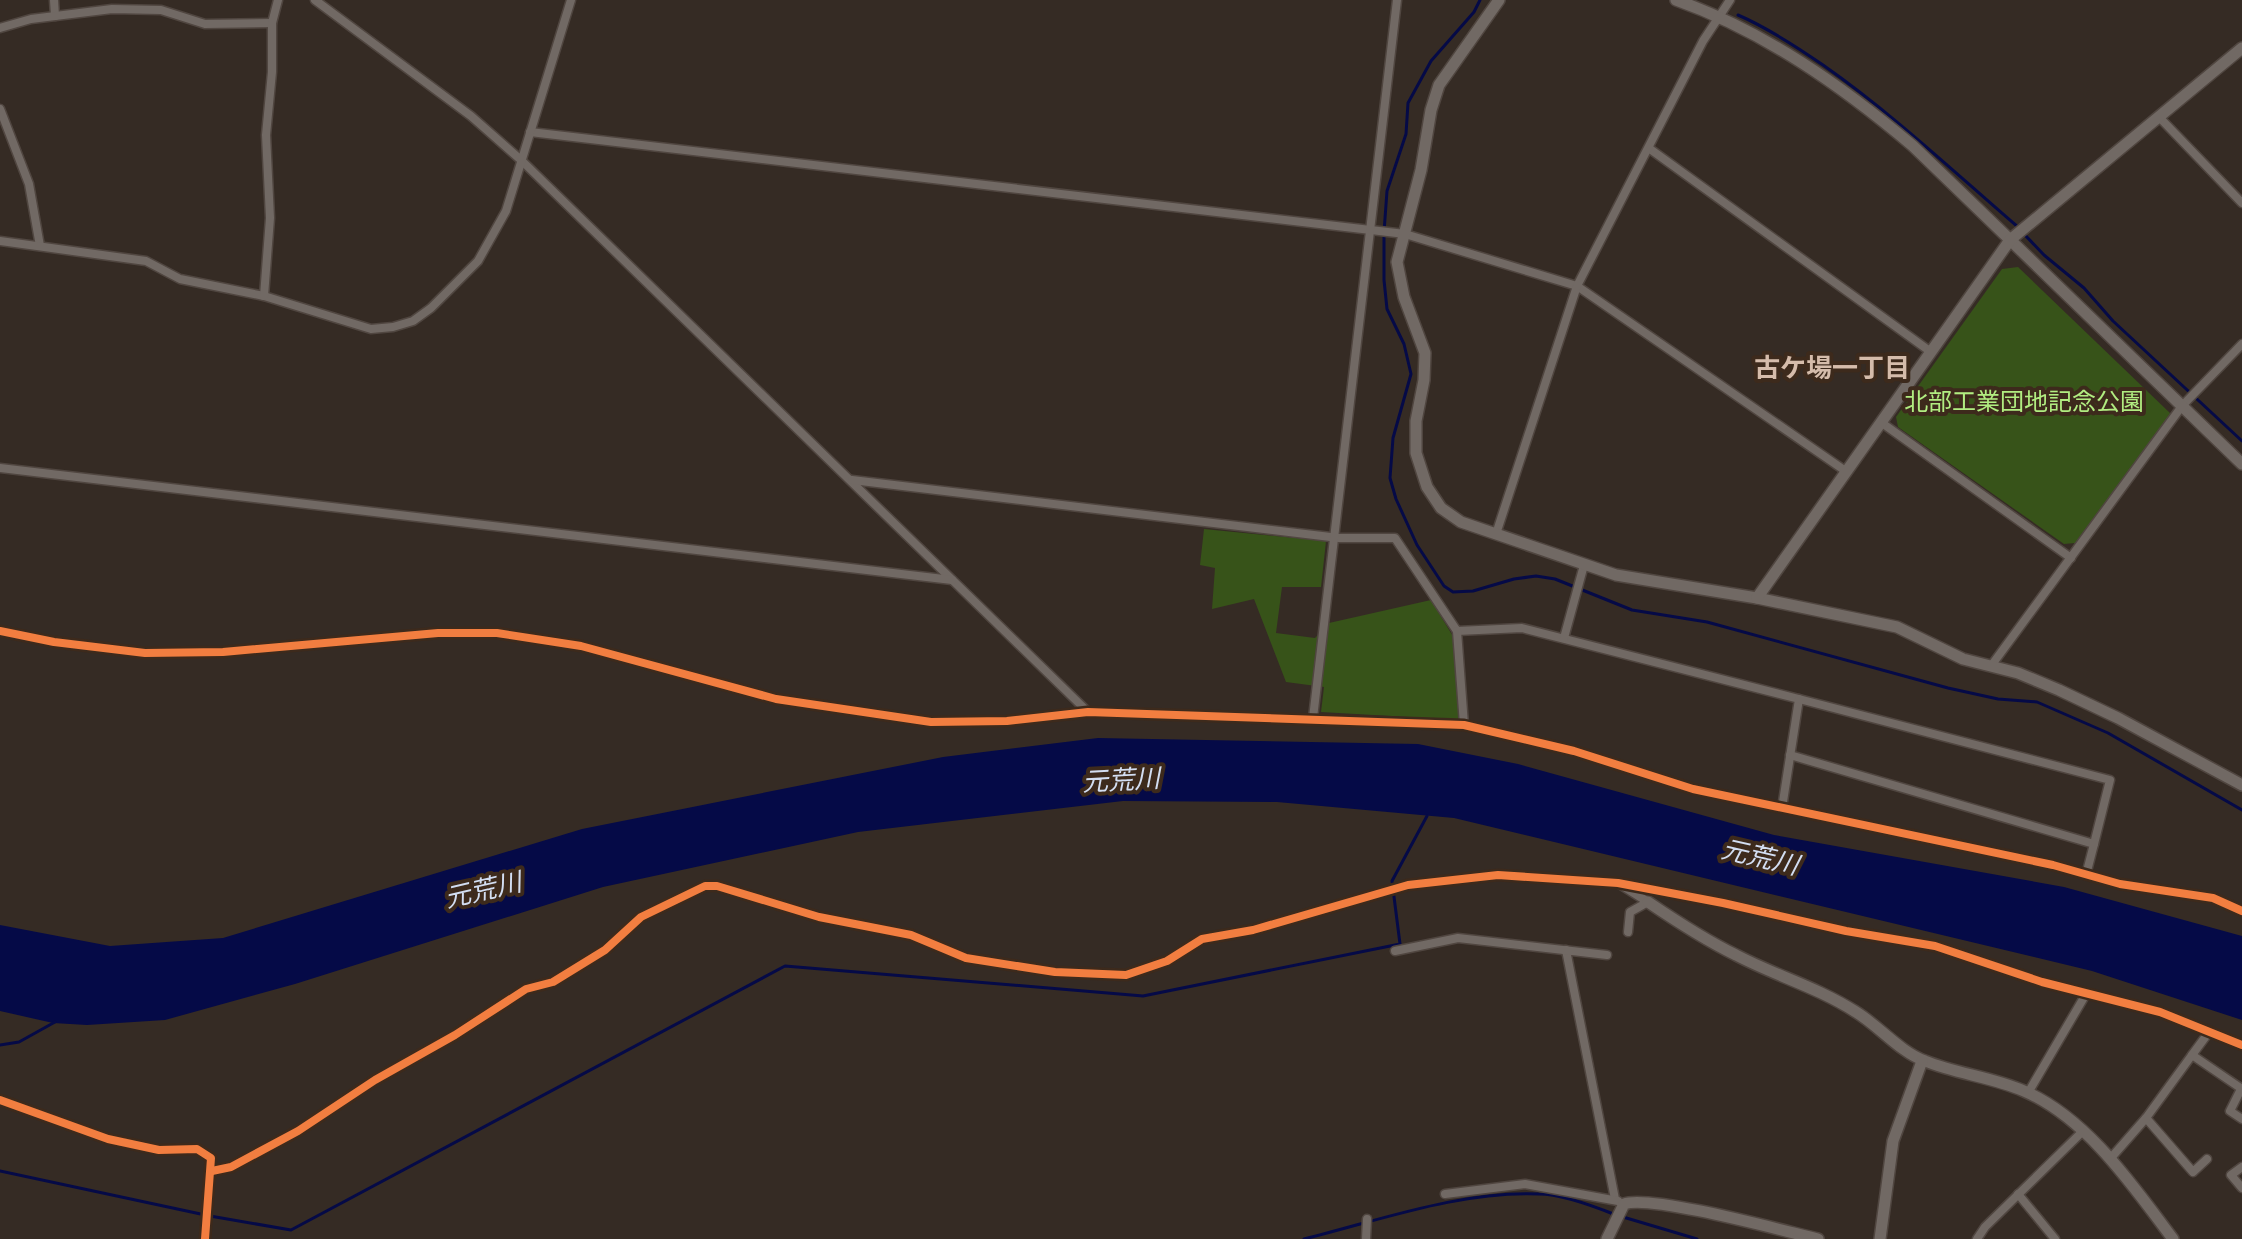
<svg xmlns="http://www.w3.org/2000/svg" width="2242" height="1239" font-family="'Work Sans','Noto Sans JP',sans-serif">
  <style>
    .green { fill: #375319 }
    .water { fill: #050a47 }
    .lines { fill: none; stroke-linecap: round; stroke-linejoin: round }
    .stream { stroke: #050a47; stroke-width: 3 }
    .minor-casing { stroke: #504640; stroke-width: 11 }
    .tertiary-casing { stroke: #504640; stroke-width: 14 }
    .minor { stroke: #716964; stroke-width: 8 }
    .tertiary { stroke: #716964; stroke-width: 11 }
    .cycleway-casing { stroke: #3d2a1c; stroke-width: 13 }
    .cycleway { stroke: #f27e40; stroke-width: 8 }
    .labels { text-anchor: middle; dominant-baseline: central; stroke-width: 8; stroke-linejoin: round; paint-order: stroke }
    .park-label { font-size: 24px; fill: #b1ed81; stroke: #3d2a1c }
    .neighbourhood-label { font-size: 26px; font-weight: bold; fill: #d5bcab; stroke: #3d2a1c }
    .water-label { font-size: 26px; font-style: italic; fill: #d3def2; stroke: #3d2a1c }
  </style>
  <rect width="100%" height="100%" fill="#352b24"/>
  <g class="green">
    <path d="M2018,267l153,147 -96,129 -11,1 -166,-117 -2,-10 106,-148z"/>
    <path d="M1204,529l122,12 -5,46h-39l-6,46 39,5 14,-15 102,-23 23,38 7,82 -140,-8 3,-25 -38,-5 -32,-83 -42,10 3,-41 -15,-3z"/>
  </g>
  <path class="water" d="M1098,738l320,6 100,20 256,71 290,52 178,49v84l-150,-49 -638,-153 -177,-16 -154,-1 -265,31 -255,55 -308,97 -130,36 -78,5 -34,-2 -53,-12v-86l110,21 113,-8 359,-109 361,-72z"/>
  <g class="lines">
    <g class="stream">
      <path d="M1480,0l-6,12 -43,49 -23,42 -2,31 -19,57 -3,41v48l3,29 17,35 7,30 -18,64 -3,40 6,21 21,46 27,41 9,6 20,-1 41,-12 22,-3 19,3 77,31 75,12 241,66 50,11 39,3 71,31 134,77"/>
      <path d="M1738,15c30,13 59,32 85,50 70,49 131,107 195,162"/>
      <path d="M2023,233l21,22 40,33 29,33 129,120"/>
      <path d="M0,1045l19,-3 36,-20"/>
      <path d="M0,1171l210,45 81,14 494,-264 358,30 257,-52 -8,-63 35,-65"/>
      <path d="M1623,1217l74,22"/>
      <path d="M1304,1239c77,-19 155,-48 235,-45 21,0 57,13 77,21"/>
    </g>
    <defs>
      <g id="minor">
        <path d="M54,0l1,16"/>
        <path d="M315,0l156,116 50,44 567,552"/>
        <path d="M0,28l31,-9 81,-10 49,1 44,14 67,-1"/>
        <path d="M0,109l29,75 11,62"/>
        <path d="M2160,118l82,85"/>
        <path d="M530,132l875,102 172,52 270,186"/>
        <path d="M1650,149l281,203"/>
        <path d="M0,241l146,20 34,18 84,17 107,33 22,-2 20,-6 18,-13 47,-47 28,-50 65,-211"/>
        <path d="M264,296l6,-78 -4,-83 6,-63v-49l6,-23"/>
        <path d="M1882,423l189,135"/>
        <path d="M0,468l952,112"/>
        <path d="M852,480l487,58h56l62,93 65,-3 277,71 -17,109"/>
        <path d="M1496,534l81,-248 126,-245 27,-41"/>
        <path d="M0,631l54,11 91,11 78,-1 215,-19h59l84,13 195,53 155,23 76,-1 81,-9 376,13 110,26 119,38 360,76 67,19 93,14 29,13"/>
        <path d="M1457,631l7,94"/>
        <path d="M1564,638l20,-73"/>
        <path d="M1991,666l191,-260 60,-62"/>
        <path d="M1799,699l311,81 -16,64"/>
        <path d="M1313,718l84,-718"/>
        <path d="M1790,755l304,89 -8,31"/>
        <path d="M1618,883l30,19 -18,10 -2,20"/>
        <path d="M1566,950l49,249"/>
        <path d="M1395,951l63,-13 149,17"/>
        <path d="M2192,1055l17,-23"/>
        <path d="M2241,1089l-11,22 12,8"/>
        <path d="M2028,1093l58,-99"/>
        <path d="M2146,1118l47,54 14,-13"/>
        <path d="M2110,1159l36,-41 46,-63 50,34"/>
        <path d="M2242,1167l-11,8 11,13"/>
        <path d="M1445,1194l80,-10 93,17"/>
        <path d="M2018,1194l37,45"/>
        <path d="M1366,1239l1,-20"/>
        <path d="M1977,1239l8,-12 97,-95"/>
      </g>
      <g id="tertiary">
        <path d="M1499,0l-60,85 -8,25 -10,60 -24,92 7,35 21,56 -1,27 -8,41v32l11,34 14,21 20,14 155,53 141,23 140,29 66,32 55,14 41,17 59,28 124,67"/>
        <path d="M1676,0c88,31 166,86 237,146l329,318"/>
        <path d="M1757,598l253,-358 232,-192"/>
        <path d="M1648,902c28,19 57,38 88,53 40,21 81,32 120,57 23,14 44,40 69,49 32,13 67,16 99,30 63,27 109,95 149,148"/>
        <path d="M1607,1239l17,-35c25,-10 160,27 194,35"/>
        <path d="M1880,1239l13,-98 29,-80"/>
      </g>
    </defs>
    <use href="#minor" class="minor-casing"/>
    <use href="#tertiary" class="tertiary-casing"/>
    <use href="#minor" class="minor"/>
    <use href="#tertiary" class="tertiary"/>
    <defs>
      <g id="cycleway">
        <path d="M0,631l54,11 91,11 78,-1 215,-19h59l84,13 195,53 155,23 76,-1 81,-9 376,13 110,26 119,38 360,76 67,19 93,14 29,13"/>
        <path d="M0,1100l108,39 51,11 38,-1 14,9 -6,81"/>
        <path d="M212,1171l19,-4 67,-36 77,-51 80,-45 71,-46 27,-7 52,-32 36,-33 64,-31h12l102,31 92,18 55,23 89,14 71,3 41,-14 35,-22 51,-9 155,-45 90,-10 120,8 105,20 123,28 89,15 107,36 118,30 82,33"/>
      </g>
    </defs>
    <use href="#cycleway" class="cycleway-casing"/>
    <use href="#cycleway" class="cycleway"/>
  </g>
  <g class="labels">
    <g class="park-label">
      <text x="2024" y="402">北部工業団地記念公園</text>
    </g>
    <g class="neighbourhood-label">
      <text x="1832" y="368">古ケ場一丁目</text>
    </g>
    <g class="water-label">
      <text transform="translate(1121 780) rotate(-3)">元荒川</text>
      <text transform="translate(1760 857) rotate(13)">元荒川</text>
      <text transform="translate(483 890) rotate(-13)">元荒川</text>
    </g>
  </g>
</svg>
